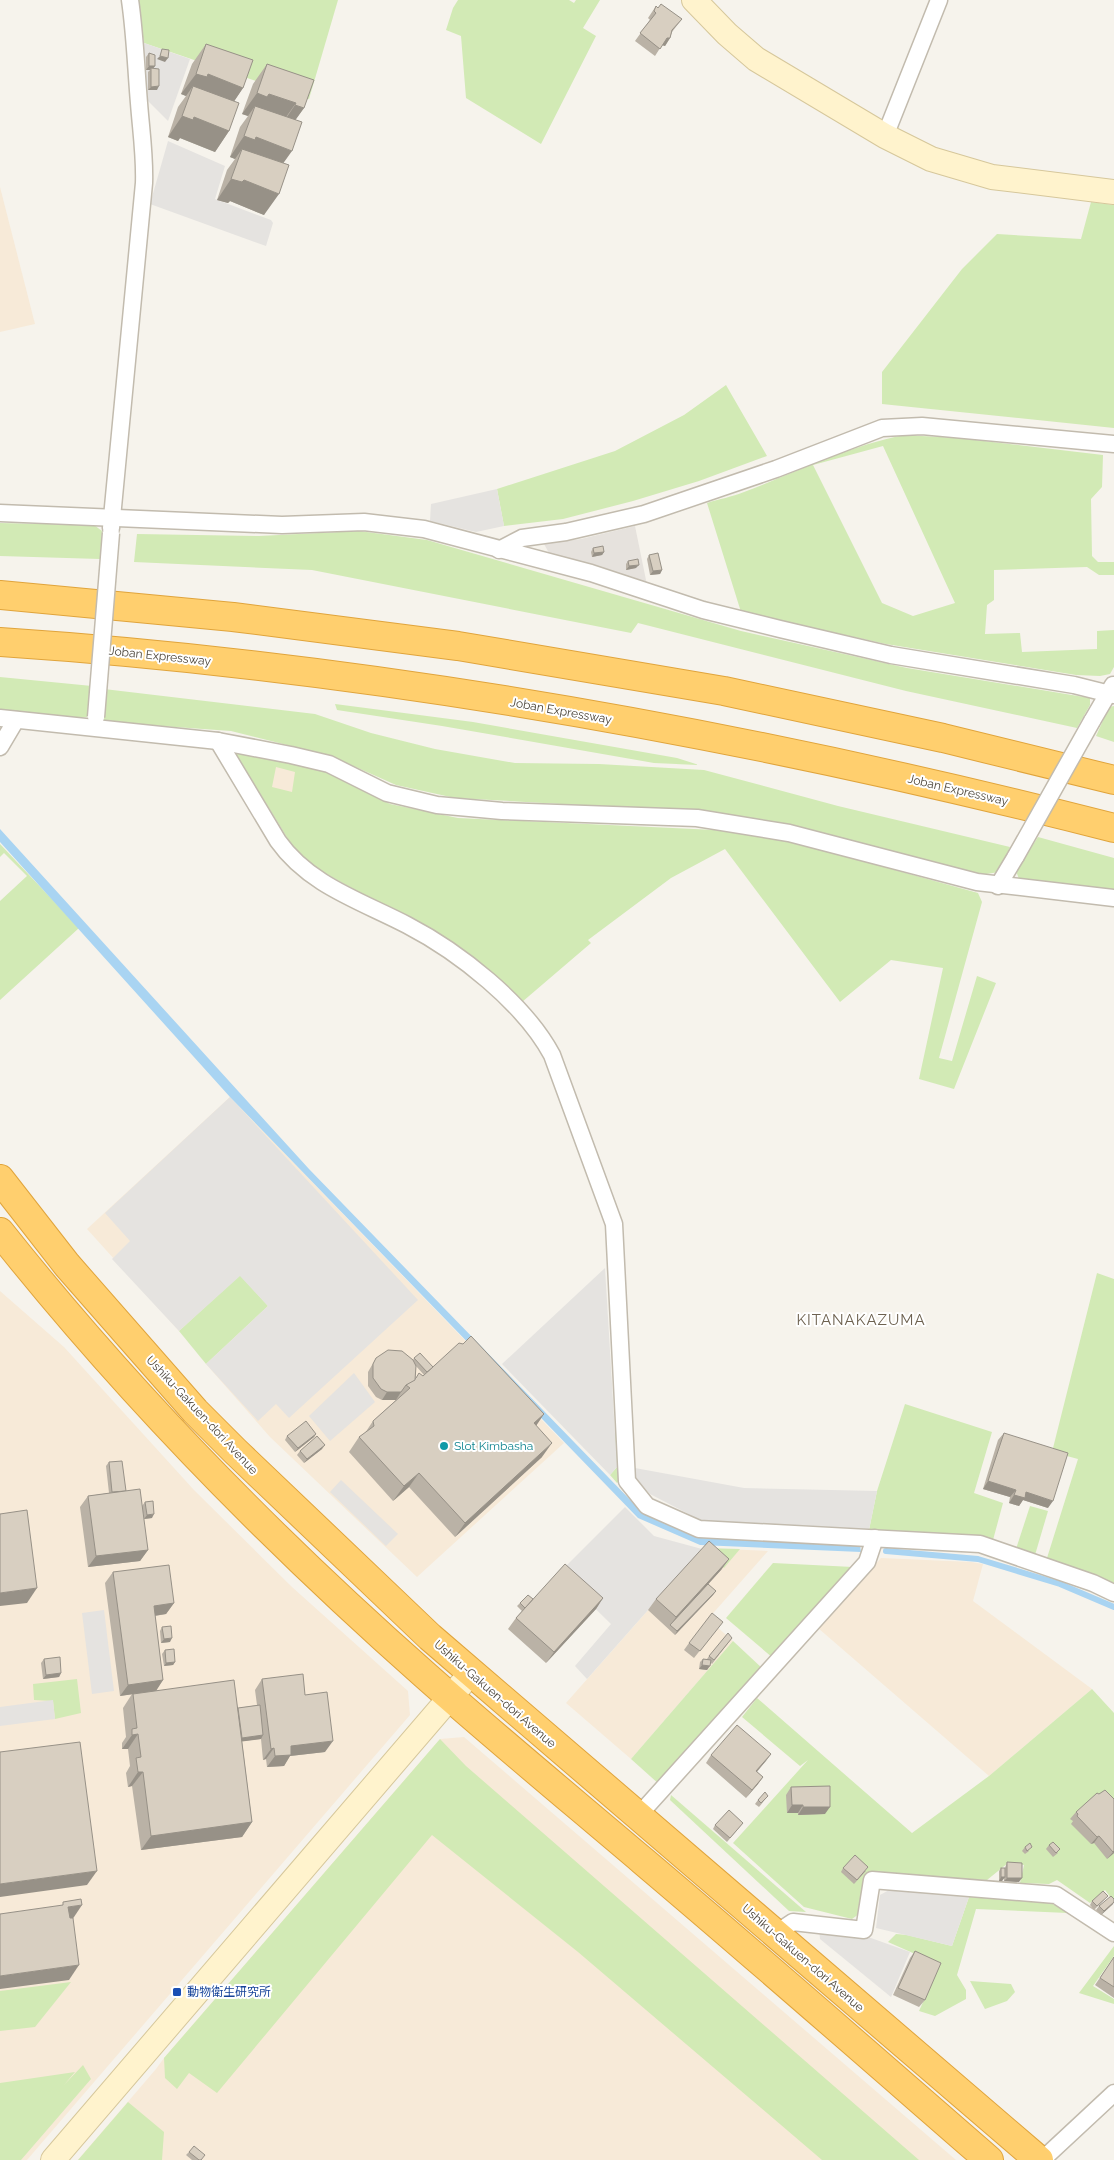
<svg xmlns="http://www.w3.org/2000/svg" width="1114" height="2160" font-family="Raleway,'Noto Sans JP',sans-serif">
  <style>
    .commercial { fill: #f7ead8 }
    .industrial { fill: #e6e2dd }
    .green { fill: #d2eab5; fill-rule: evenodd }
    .parking { fill: #e5e3e0 }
    .water { fill: #a9d4f2 }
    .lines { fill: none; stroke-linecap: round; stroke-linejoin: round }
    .stream { stroke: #a9d4f2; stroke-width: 6 }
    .street-casing { stroke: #c2bbae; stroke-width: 19 }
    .secondary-casing { stroke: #d6c79b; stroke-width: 26 }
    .highway-casing { stroke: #e0a43c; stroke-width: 30 }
    .street { stroke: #fff; stroke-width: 16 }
    .secondary { stroke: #fff3cd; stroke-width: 24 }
    .highway { stroke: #ffcf6e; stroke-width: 28 }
    .street-bridge-casing { stroke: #c2bbae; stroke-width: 19; stroke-linecap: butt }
    .street-bridge { stroke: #fff; stroke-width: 16 }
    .wall { fill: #bab2a6; fill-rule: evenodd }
    .shaded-wall { fill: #979187 }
    .building { fill: #d8cfc1; stroke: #979187 }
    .culture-dot { fill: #0f9aa8; stroke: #fff; stroke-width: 2 }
    .transit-dot { fill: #1a4fb4; stroke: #fff; stroke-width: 2 }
    .labels { text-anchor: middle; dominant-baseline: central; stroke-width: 4; stroke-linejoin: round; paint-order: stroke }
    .street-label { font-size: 12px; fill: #4b4439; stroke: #fff }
    .culture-label { font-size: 12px; fill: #0d838f; stroke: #fff; text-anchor: start }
    .transit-label { font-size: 12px; fill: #164399; stroke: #fff; text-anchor: start }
    .quarter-label { font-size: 15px; letter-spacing: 1px; fill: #6e6250; stroke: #fff }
  </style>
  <rect width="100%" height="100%" fill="#f6f3ec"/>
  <g class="commercial">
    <path d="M0,187l35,137 -35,8z"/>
    <path d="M236,754l63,12 -1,33 -42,-9z"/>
    <path d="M230,1097l334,346 -147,134 -147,-140 -64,-73 62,-58 -28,-30 -61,55 -92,-102z"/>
    <path d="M0,1291l64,56 130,143 98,97 116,104 2,24 -383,445h-27z"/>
    <path d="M703,1548l65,3 -60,68 25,22 -102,118 -65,-56z"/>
    <path d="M881,1558l90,4 12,2 -10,37 119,88 -103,87 -171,-148z"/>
    <path d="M464,1737l492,423h-878l78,-91 8,-11 276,-319z"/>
  </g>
  <path class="industrial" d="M635,526l12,59 -98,-32 -5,-9 37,-5z"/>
  <g class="green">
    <path d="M137,0h201l-29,99 -165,-56z"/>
    <path d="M458,0h111l5,3 2,-3h24l-17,28 13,8 -55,108 -75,-46 -5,-62 -15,-6 7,-22z"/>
    <path d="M1091,202l23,3v223l-232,-24v-32l80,-103 35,-35 84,5z"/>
    <path d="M726,385l41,71 -68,25 -66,20 -70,18 -59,7 -7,-37 118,-38 69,-36z"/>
    <path d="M904,435l54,3 145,17 -1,32 -11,12 1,57 6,6h16v13h-15l-12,-8 -93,3v30l-7,5 -2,29 35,-1 2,19 75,-3v-18l17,-1v37l-4,7 -10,2 -24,-1 -190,-31 -145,-32 -34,-109c12,-4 25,-6 37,-11 53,-20 104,-46 160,-57zM883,446l72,157 -42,13 -31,-13 -69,-138z"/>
    <path d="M0,523l94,2 8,6 -2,28 -100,-3z"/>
    <path d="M359,531l68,9 314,91 166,37 183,30v7l-13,23 -171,-37 -268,-68 -7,10 -319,-63 -178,-8 3,-28 122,2z"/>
    <path d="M0,677l92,9 -5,31 -8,1 -79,-8z"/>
    <path d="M104,689l211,25 56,19 64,16 80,14 84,1 105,6 134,36 172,41 -11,25 -19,3 -277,-63 -248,-14 -59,-13 -65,-29 -100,-25 -126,-9 -3,-8z"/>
    <path d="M335,704l138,18 204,36 22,7 -45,-2 -212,-37 -105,-16z"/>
    <path d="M1114,706v36l-18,-6 13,-29z"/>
    <path d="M238,751l92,22 60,31 68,14 257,12 68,9 195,54 4,9 -43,156 13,3 25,-85 19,7 -42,106 -35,-10 24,-111 -52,-8 -51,42 -115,-153 -54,29 -83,62 3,3 -69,59 -65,-54 -36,-25 -57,-28 -48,-27 -22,-19 -58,-95zM276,767l19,5 -3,20 -20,-5z"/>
    <path d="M1038,837l76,21v32l-95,-11 -3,-8z"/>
    <path d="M0,844l79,84 -79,72v-99l27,-25 -23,-23 -4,4z"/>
    <path d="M1097,1273l17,6v304l-67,-25 31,-99 -26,-7z"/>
    <path d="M240,1275l28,31 -62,58 -27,-33z"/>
    <path d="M905,1404l87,28 -18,61 29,10 -10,37 -19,-5 -12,1 -93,-6 8,-39z"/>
    <path d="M619,1432l1,48 -3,3 -7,-8 7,-8 -2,-34z"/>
    <path d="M1030,1506l18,5 -13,44 -19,-6z"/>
    <path d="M703,1548l37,1 -16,19 -22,-19z"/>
    <path d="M773,1563l80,4 -80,91 -47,-40z"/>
    <path d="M733,1641l30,28 -103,116 -29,-26z"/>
    <path d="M77,1679l4,34 -26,6 -2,-18 -19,-1 -1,-16z"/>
    <path d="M1092,1689l22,24v109l-41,-1 -1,3 22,19 20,10v49l-9,-12 -15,13 -33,-23 -8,4 -29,-1 4,-18 -16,-2 -21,17 -116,-7 -7,3 -1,35 -11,8 -48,-12 -71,-64 75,-83 -8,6 -58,-49 15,-19 155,135 77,-57zM824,1794l-26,21v-2h-11z"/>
    <path d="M440,1739l26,27 453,394h-97l-244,-208 -146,-117 -215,258 -28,-20 -12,16 -12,-11 -1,-20z"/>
    <path d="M671,1795l135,117 -17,-1 -119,-111z"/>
    <path d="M969,1897l82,6 17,10 -92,-4 -19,66 9,15v9l-31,17 -16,-5 21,-46 -52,-23 8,-8 11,1 45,11z"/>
    <path d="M1114,1946v10l-21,30 21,13v5l-35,-11z"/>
    <path d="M970,1981l41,3 4,8 -8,9 -22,8z"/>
    <path d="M71,1982l-36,45 -35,4v-40z"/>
    <path d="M83,2065l8,14 -70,81h-21v-77l75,-11 -11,13z"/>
    <path d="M128,2102l36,30 -2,28h-84z"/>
  </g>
  <g class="parking">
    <path d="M144,43l46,16 -22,62 -24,-24z"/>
    <path d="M168,141l57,25 -10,33 56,21 2,3 -7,23 -116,-42z"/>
    <path d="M497,489l7,37 -28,6 -46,-11 1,-17z"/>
    <path d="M230,1097l188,203 -129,118 -13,-14 -18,17 -52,-57 62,-58 -28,-30 -61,55 -67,-72 18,-18 -25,-28z"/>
    <path d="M605,1268l12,199 -7,8 -108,-111z"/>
    <path d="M354,1373l21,29 -45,39 -21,-25z"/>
    <path d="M635,1468l109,20 133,3 -8,39 -165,-8 -54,-28 -16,-18z"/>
    <path d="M341,1480l57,54 -12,12 -56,-54z"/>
    <path d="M625,1507l29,29 48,13 -115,130 -12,-13 36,-42 -52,-51z"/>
    <path d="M104,1610l10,81 -22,3 -10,-81z"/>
    <path d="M53,1700l2,19 -55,7v-19z"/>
    <path d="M891,1889l78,8 -17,49 -76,-18 4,-33z"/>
    <path d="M819,1929l52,9 39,14 -19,45 -71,-58z"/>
  </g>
  <path class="water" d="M0,829l309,340 333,343 58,26 160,7 1,7 -161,-7 -62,-27 -408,-421 -230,-255z"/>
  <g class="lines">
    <path class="stream" d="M886,1551l92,8 82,25 54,23"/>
    <defs>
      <g id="street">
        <path d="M885,136l54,-136"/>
        <path d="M0,513l282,12 82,-3 60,7 167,44 112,37 77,19 111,26 183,30 40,10"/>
        <path d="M111,528l33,-345c1,-27 -3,-53 -5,-80 -3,-35 -4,-69 -9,-103"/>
        <path d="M499,550l23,-12 44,-6 78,-18 132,-45 106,-41 40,-2 192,18"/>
        <path d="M0,718l218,23 73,14 38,9 58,29 50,12 65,6 195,7 92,15 188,49 137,16"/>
        <path d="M1092,721l21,-36"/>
        <path d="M218,741l60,100c31,44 83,60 129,84 52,27 117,78 145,130l62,169 13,257 20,25 52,23 281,15 113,39 21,10"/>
        <path d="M0,747l16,-27"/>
        <path d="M998,886l18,-30"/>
        <path d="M638,1816l229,-254 8,-24"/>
        <path d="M775,1934l18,-12 71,8 8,-50 184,15 58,38"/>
        <path d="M1042,2160l72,-67"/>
      </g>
      <g id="secondary">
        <path d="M694,0l33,34 29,25 129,77 46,23 61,18 122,15"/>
        <path d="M53,2160l418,-487"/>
      </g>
      <g id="highway">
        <path d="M0,595l233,22 225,29 266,45 219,47 171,42"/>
        <path d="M0,642c375,25 750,93 1114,186"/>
        <path d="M0,1179l67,86 128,146 40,40 195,186 609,523"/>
        <path d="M0,1232c127,160 271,307 425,443 71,63 145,124 218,186 116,98 231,199 346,299"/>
      </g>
    </defs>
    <use href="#street" class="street-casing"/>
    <use href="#secondary" class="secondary-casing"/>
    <use href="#highway" class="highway-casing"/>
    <use href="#street" class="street"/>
    <use href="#secondary" class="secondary"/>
    <use href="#highway" class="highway"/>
    <defs>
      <g id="street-bridge">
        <path d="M96,717l15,-184"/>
        <path d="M1016,856l76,-135"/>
      </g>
    </defs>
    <use href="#street-bridge" class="street-bridge-casing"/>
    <use href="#street-bridge" class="street-bridge"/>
  </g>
  <g class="wall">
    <path d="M656,6l2,2 24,11 -10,13 -2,6 -5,8 -3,-1 -7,11 -20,-15 15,-21 -2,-2z"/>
    <path d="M206,44l37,44 -9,13 -5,30 -14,21 -35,-14 -2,3 -10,-4 10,-30 8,-11 -5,-2 11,-30z"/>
    <path d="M149,53l6,13 -2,2 4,22h-9v-18l2,-2h-4v-13z"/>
    <path d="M267,64l37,44 -9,12 -12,43 -19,52 -34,-14 -2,2 -11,-3 10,-30 8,-11 -5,-2 10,-30 8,-11 -6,-2 11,-30z"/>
    <path d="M593,548l11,4 -2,3 -10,2 -1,-5z"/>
    <path d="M649,555l13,15 -2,4 -10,1 -3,-16z"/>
    <path d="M628,561l8,7 -10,2v-6z"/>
    <path d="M376,1358l37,2 1,-2 19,9 111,47 -8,11 6,32 -87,80 -46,-50 -16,14 -44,-49 10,-15 6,-4 8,-12 23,-21h-14l-6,-3 -8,-11v-14zM416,1366l8,9 -1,1 -4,-3 -4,7z"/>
    <path d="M1004,1433l44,75 -25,-8 -4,6 -10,-3 1,-6 -27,-8 15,-49z"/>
    <path d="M316,1434l-2,3 -19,15 -10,-12 2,-4z"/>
    <path d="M322,1449l-18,14 -7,-8 3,-4z"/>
    <path d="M109,1462l17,29 22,59 -8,11 -52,6 -8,-60 8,-11 21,-3 -3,-27z"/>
    <path d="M145,1502l7,16 -8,1 -2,-13z"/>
    <path d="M729,1559l-8,11 -20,22 15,-1 -3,4 -38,40 -27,-25 8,-11z"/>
    <path d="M113,1572l61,31 -8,11 -11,2 8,64 -7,10 82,18 19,-3 -2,-15 7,-11 43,16 20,57 -35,4 -6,10 -17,1 -1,-8 -3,1 -2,-21 -19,2 10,81 -10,15 -101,13 -9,-64 -4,1 -2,-14 4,-7 -2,-17h-6v-6l4,-6 -3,-29 9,-14 -12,2 -15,-113z"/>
    <path d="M603,1598l-7,11 -50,54 -38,-34 8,-11 6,-7 -5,-5 3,-3 13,-4z"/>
    <path d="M162,1627l8,15 -9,1 -1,-12z"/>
    <path d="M717,1629l-23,29 -10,-8 5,-7z"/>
    <path d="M732,1638l-20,26 -2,-2 -3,8 -8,-1 1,-7 3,-3h4l2,-3z"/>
    <path d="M165,1650l10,12 -2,3 -9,1 -2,-12z"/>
    <path d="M44,1659l17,14 -2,4 -16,2 -2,-16z"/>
    <path d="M771,1754l-14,18 6,5 -5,7 -12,14 -40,-35 5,-8z"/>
    <path d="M791,1787l34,27 -27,1v-2h-11l-1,-18z"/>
    <path d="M768,1796l-9,11 -4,-3 3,-4z"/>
    <path d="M1114,1799v54l-7,6 -13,-16 -3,1 -20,-20 2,-3 -3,-2 6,-7z"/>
    <path d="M743,1823l-16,19 -14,-13 2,-4z"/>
    <path d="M1049,1845l9,8 -5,4 -7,-8z"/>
    <path d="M1025,1847l4,4 -4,3 -3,-3z"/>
    <path d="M1007,1862l12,20 -15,-1v-3l-2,3h-3v-10l2,-3h4z"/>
    <path d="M843,1868l23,3 -12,13 -13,-12z"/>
    <path d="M1105,1899l-11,11 -4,-5 2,-4z"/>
    <path d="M1113,1904l-12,11 -5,-5 3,-4z"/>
    <path d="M915,1951l10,49 -6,7 -26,-12 17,-37z"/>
    <path d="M1114,1957v41l-19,-13z"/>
    <path d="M189,2152l12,8h-9l-6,-5z"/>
  </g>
  <g class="shaded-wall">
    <path d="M667,38h3l-5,8 -3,-1z"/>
    <path d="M160,56l8,2 -3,4 -8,-3z"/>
    <path d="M149,66h6l-3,4 -1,-2 -1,2h-4z"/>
    <path d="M196,74h12l35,14 -14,21 -36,-23 -7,10 -5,-2z"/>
    <path d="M159,86l-2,4h-9l3,-3z"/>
    <path d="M257,93l12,1 27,9 -15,21 -26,-18 -7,10 -6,-2z"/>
    <path d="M295,105l9,3 -15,21 -8,-3z"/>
    <path d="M182,116l12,1 35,14 -14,21 -35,-14 -2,3 -10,-4z"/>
    <path d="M244,136l12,1 36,14 -15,21 -35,-23 -7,10 -5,-2z"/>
    <path d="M231,179l13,1 35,14 -15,21 -34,-14 -2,2 -11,-3z"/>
    <path d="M604,552l-2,3 -10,2 2,-4z"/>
    <path d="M639,565l-3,3 -10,2 3,-4z"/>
    <path d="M662,570l-2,4 -10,1 3,-4z"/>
    <path d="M387,1392h14l-5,8h-14z"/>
    <path d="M544,1414l-10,15v-6z"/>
    <path d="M316,1434l-2,3 -19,15 3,-4z"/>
    <path d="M552,1443l-10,14 -87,80 10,-14z"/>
    <path d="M325,1445l-3,4 -18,14 3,-4z"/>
    <path d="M419,1473l-10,14 -16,14 11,-15z"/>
    <path d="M988,1481l28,9 -6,7 -27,-8z"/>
    <path d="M1026,1492l27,9 -5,7 -25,-8 -4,6 -10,-3 5,-8z"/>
    <path d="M154,1514l-2,4 -8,1 3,-4z"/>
    <path d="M148,1550l-8,11 -52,6 8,-11z"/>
    <path d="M729,1559l-8,11 -50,55 5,-8z"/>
    <path d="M37,1588l-10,15 -27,3v-13z"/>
    <path d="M716,1591l-3,4 -38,40 2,-4z"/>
    <path d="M603,1598l-7,11 -50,54 8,-11z"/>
    <path d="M174,1603l-8,11 -20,3 8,-11z"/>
    <path d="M172,1638l-2,4 -9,1 3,-4z"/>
    <path d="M175,1662l-2,3 -9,1 2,-3z"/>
    <path d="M702,1665l8,1 -3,4 -8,-1z"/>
    <path d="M61,1673l-2,4 -16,2 3,-4z"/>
    <path d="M163,1680l-7,11 -36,5 8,-11z"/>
    <path d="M138,1734l-10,15h-6l10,-14z"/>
    <path d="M263,1735l-2,4 -31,4 3,-4z"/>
    <path d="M333,1741l-8,11 -35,4 -6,10 -17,1 8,-11 16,-10z"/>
    <path d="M274,1748l-8,11 -3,1 8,-11z"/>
    <path d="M771,1754l-5,7 -15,17 5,-7z"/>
    <path d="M138,1772h5l-11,14 -4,1z"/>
    <path d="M763,1777l-5,7 -12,14 6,-8z"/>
    <path d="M792,1805h11l-5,8h-11z"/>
    <path d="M803,1807h27l-5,7 -27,1z"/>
    <path d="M252,1822l-10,15 -101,13 10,-14z"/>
    <path d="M1099,1836l-5,7 -3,1 6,-7z"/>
    <path d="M1114,1851v2l-7,6 6,-7z"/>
    <path d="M97,1871l-10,14 -87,12v-13z"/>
    <path d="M1001,1877h4l-3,4h-3z"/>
    <path d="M1007,1878h15l-3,4 -15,-1z"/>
    <path d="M1114,1902l-1,2 -12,11 3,-4z"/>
    <path d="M82,1905l-10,15 -14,1 10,-14z"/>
    <path d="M79,1965l-10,15 -69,9v-13z"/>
  </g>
  <g class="building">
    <path d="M661,4l21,15 -10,11 -2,8h-3l-7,11 -20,-16 16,-20 -2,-2 2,-5 2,2z"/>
    <path d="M206,44l47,16 -10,28 -35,-14 -1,3 -11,-3z"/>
    <path d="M162,49l7,1 -1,8 -8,-2z"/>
    <path d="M149,53l6,2v11h-6z"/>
    <path d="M267,64l47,16 -10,28 -9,-3 1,-2 -27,-9 -2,3 -10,-4z"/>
    <path d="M151,68l8,1v17l-8,1z"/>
    <path d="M193,86l46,17 -10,28 -35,-14 -1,3 -11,-4z"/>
    <path d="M255,106l47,16 -10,29 -36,-14 -1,3 -11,-4z"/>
    <path d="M242,149l47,16 -10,29 -35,-14 -2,2 -11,-3z"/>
    <path d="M603,546l1,6 -10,1 -1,-5z"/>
    <path d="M658,553l4,17 -9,1 -4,-16z"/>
    <path d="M638,559l1,6 -10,1 -1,-5z"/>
    <path d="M471,1336l73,78 -10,9 18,20 -87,80 -46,-50 -15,13 -45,-49 15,-11 -1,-5 37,-33 -4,-3 10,-7 3,-5 4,3 36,-33 4,1z"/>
    <path d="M388,1350l14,1 11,9 3,6 -1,14 -9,5 -5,7h-14l-6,-3 -8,-11v-14l3,-6z"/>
    <path d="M420,1353l13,14 -6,5 -13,-14z"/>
    <path d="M306,1421l10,13 -18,14 -11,-12z"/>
    <path d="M1004,1433l64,20 -15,48 -27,-9 -1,6 -11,-3 2,-5 -28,-9z"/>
    <path d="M317,1436l8,9 -18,14 -7,-8z"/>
    <path d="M122,1461l4,30 -14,1 -3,-30z"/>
    <path d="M140,1489l8,61 -52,6 -8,-60z"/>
    <path d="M153,1501l1,13 -7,1 -2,-13z"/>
    <path d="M27,1510l10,78 -37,5v-79z"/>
    <path d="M709,1541l20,18 -53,58 -20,-18z"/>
    <path d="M565,1564l38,34 -49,54 -38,-34z"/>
    <path d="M169,1565l5,38 -20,3 9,74 -35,5 -15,-113z"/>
    <path d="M708,1584l8,7 -39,40 -7,-6z"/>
    <path d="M528,1595l5,4 -8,9 -5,-5z"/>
    <path d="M712,1613l11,9 -23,29 -11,-8z"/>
    <path d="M171,1626l1,12 -8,1 -2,-12z"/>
    <path d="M728,1633l4,5 -18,22 -5,-4z"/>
    <path d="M174,1649l1,13 -9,1 -1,-13z"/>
    <path d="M60,1657l1,16 -15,2 -2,-16z"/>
    <path d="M703,1659l8,1 -1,6 -8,-1z"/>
    <path d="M303,1674l2,21 22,-3 6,49 -42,5v9l-16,1 -1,-8 -3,1 -9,-70z"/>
    <path d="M234,1680l18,142 -101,14 -8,-64h-5l-2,-14 5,-1 -3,-23 -6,1v-6l5,-1 -4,-34z"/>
    <path d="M260,1705l3,30 -21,3 -4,-30z"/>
    <path d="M737,1725l34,29 -15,17 7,6 -11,13 -41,-35z"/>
    <path d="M80,1742l17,129 -97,13v-132z"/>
    <path d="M830,1786v21h-27v-2h-11l-1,-18z"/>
    <path d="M1105,1790l9,9v52l-1,1 -14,-16 -2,1 -20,-21 1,-2 -2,-2 21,-19 2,1z"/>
    <path d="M765,1792l3,4 -7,7 -3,-3z"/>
    <path d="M729,1810l14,13 -13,15 -15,-13z"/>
    <path d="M1053,1842l7,7 -4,4 -7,-8z"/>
    <path d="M1030,1843l2,4 -5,4 -2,-4z"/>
    <path d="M855,1855l13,12 -11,13 -14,-12z"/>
    <path d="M1007,1862l15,1v15h-15z"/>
    <rect x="1001" y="1868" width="4" height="9"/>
    <path d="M1103,1891l5,5 -11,10 -5,-5z"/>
    <path d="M1111,1896l3,3v3l-10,9 -5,-5z"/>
    <path d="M81,1899l1,6 -14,2 2,11h3l6,47 -79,11v-62l63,-9v-3z"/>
    <path d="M915,1951l26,12 -16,37 -27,-12z"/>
    <path d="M1114,1957v30l-14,-9z"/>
    <path d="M194,2146l11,9 -4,5h-2l-10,-8z"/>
  </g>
  <circle class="culture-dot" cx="444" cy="1446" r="5"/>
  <rect class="transit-dot" x="172" y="1987" width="10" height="10" rx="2.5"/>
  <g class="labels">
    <g class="street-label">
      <text transform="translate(160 656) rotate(6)">Joban Expressway</text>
      <text transform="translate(561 711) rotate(10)">Joban Expressway</text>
      <text transform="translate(958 790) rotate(13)">Joban Expressway</text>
      <text transform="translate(202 1415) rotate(47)">Ushiku-Gakuen-dori Avenue</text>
      <text transform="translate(495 1694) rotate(41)">Ushiku-Gakuen-dori Avenue</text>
      <text transform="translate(803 1958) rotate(41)">Ushiku-Gakuen-dori Avenue</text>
    </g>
    <g class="culture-label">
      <text x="454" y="1446">Slot Kimbasha</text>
    </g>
    <g class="transit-label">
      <text x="187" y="1992">動物衛生研究所</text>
    </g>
    <g class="quarter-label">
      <text x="861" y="1320">KITANAKAZUMA</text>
    </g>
  </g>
</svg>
